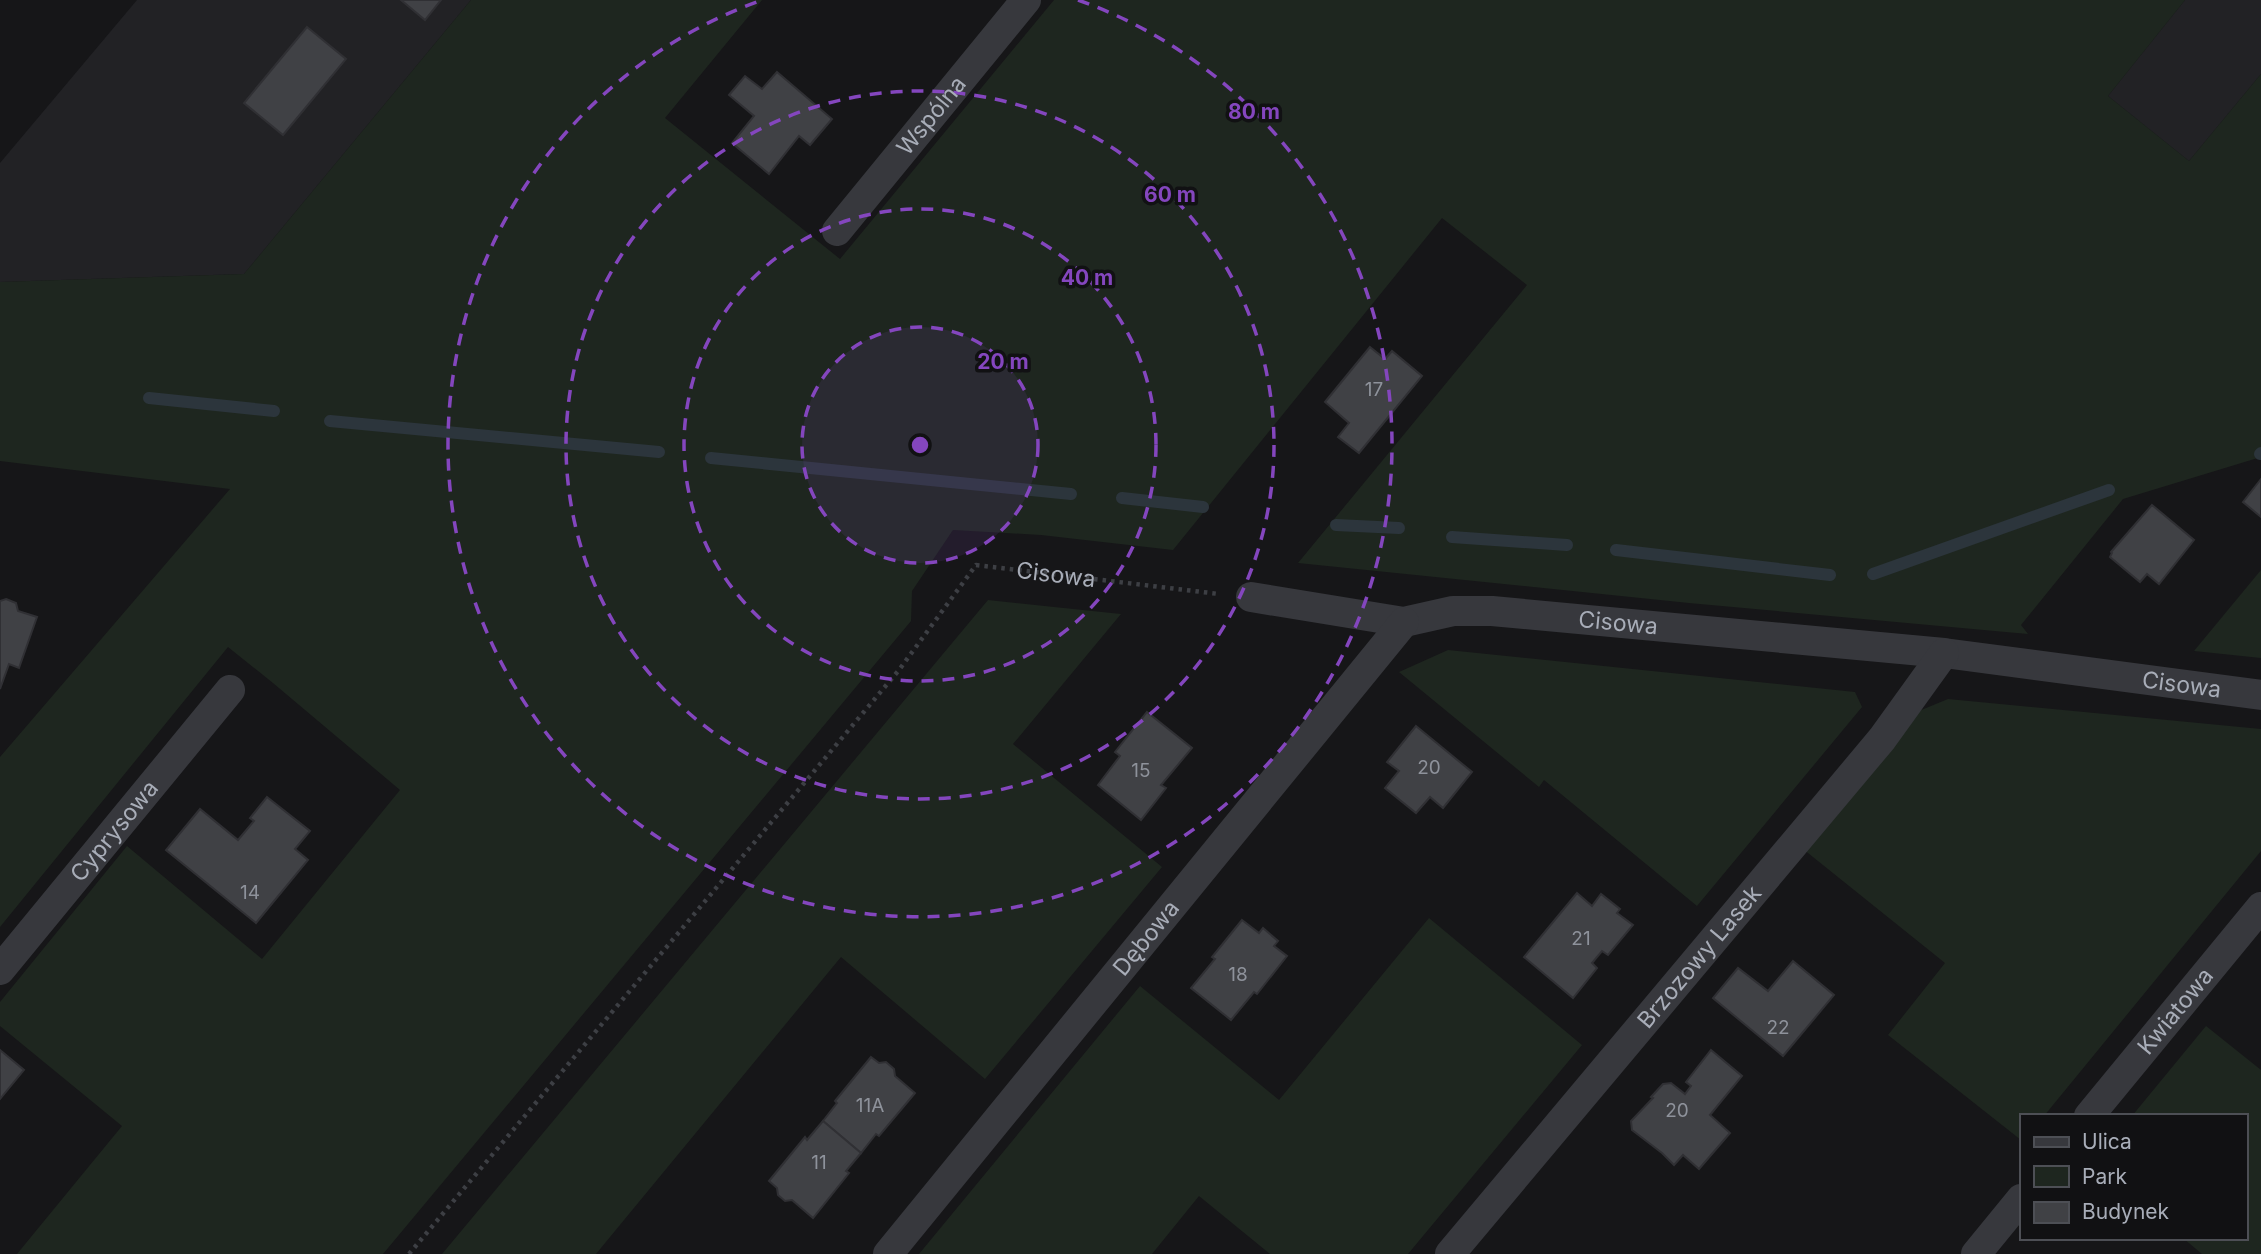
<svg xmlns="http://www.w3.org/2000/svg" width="2261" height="1254" font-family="Inter,sans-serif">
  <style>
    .built { fill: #222225 }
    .green { fill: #1e261f }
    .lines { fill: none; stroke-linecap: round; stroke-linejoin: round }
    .stream { stroke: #2c353c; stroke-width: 12 }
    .building { fill: #404145; stroke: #303034; stroke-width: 2 }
    .path { stroke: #3d3f44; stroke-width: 4.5; stroke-dasharray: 3.5 5; stroke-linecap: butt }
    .street { stroke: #37383d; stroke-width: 30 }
    .ring { fill: none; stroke: #8446be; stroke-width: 3.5; stroke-dasharray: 12 9 }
    .labels { text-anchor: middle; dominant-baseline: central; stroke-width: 7; stroke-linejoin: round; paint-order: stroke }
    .number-label { font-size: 19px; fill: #8e929b }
    .street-label { font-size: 23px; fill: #a8adb8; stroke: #111113 }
    .centre { fill: #8446be; stroke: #111113; stroke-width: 3.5 }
    .ring-label { font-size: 21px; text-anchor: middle; font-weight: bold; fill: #8446be; stroke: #111113; stroke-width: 7; stroke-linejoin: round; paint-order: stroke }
  </style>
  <rect width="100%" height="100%" fill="#161618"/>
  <g class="built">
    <path d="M137,0h334l-227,274 -244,8v-119z"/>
    <path d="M2185,0h76v74l-72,87 -81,-65z"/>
  </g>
  <g class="green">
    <path d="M471,0h291l-97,118 175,141 214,-259h1131l-77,96 81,65 72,-87v383l-138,42 -102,126 7,9 -339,-31 -391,-40 229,-278 -85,-67 -269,332 -132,-15 -88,-5 -41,61 -1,30 -528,633h-366l105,-128 -122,-100v-24l127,-156 135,113 138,-169 -127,-107 -45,-36 -228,280v-170l230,-268 -230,-28v-179l244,-8z"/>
    <path d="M2261,570v88l-67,-7z"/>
    <path d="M988,600l133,14 -108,130 149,123 -177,212 -144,-122 -245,297h-154z"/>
    <path d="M1448,650l407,42 7,15 -165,199 -153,-126 -5,7 -140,-115z"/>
    <path d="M1948,699l313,30v122l-217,265h-23v24l-133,-105 57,-72 -142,-114 111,-136z"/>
    <path d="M1429,918l153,127 -174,209h-138l-71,-58 -47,58h-233l221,-268 139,114z"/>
    <path d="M2206,1026l55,44v184h-59l-19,-16h62v-122h-113z"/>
  </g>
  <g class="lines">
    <g class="stream">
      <path d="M149,398l125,13"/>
      <path d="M330,421l329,31"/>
      <path d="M2260,454l1,-1"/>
      <path d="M711,458l360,36"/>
      <path d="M1122,498l81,9"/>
      <path d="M1336,525l63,3"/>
      <path d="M1452,537l115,8"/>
      <path d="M1616,550l214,25"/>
      <path d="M1873,574l236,-84"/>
    </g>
  </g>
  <g class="building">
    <path d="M401,0h40l-16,20z"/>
    <path d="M307,27l39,32 -63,76 -39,-32z"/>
    <path d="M777,72l55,47 -22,26 -11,-9 -30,38 -37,-31 22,-27 -25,-21 16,-19 17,13z"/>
    <path d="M1370,347l15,12 7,-8 30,25 -63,77 -21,-16 11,-14 -24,-21z"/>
    <path d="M2261,479v38l-18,-15z"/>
    <path d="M2152,505l42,35 -35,44 -12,-10 -7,8 -30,-25 2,-4 -1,-1z"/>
    <path d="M6,599l10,4 2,8 19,6 -18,51 -10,-4 -9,25v-88z"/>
    <path d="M1147,712l45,36 -31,37 5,3 -25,32 -43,-35 22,-29 -5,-4z"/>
    <path d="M1416,726l56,46 -29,36 -13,-11 -14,16 -31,-25 14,-17 -12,-9z"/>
    <path d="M267,797l43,34 -15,18 13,11 -52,63 -90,-73 34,-41 38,31 16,-19 -4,-3z"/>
    <path d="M1577,893l15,13 9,-12 19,15 -3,4 16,12 -25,30 -6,-4 -10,12 5,5 -24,30 -49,-41z"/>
    <path d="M1242,920l17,13 4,-5 15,13 -4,5 13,10 -30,38 -3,-2 -23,28 -40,-32 24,-29 -3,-2z"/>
    <path d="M1793,961l41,34 -51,61 -70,-58 25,-30 30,23z"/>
    <path d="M0,1050l24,20 -24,29z"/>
    <path d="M1711,1050l31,26 -32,39 20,18 -31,36 -16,-14 -9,10 -12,-12 -30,-23 -1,-9 22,-23 -2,-1 12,-13 8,-1 14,11 6,-8 -5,-4z"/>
    <path d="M871,1057l8,6 7,-1 8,7 1,7 20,17 -36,43 -3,-2 -15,19 -38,-32 14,-18 -2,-2z"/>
    <path d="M823,1121l38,32 -15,18 3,2 -36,45 -21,-18 -7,1 -7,-6 -1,-7 -8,-7 36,-44 2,3z"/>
  </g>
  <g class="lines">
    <path class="path" id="s1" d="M409,1254l490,-584 77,-105 243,29"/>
    <g class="street">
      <path id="s2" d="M837,231l189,-231"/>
      <path id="s3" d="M1251,597l153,25 49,-11h39l452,42 317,42"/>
      <path id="s4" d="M0,970l230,-280"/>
      <path id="s5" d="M2089,1116l172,-209"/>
      <path id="s6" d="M888,1254l516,-632"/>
      <path id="s7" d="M1450,1254l432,-515 62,-86"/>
      <path d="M1976,1254l45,-55"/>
    </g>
  </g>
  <circle cx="920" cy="445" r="118" fill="#8446be" fill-opacity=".12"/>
  <g class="ring">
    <circle cx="920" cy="445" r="118"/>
    <circle cx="920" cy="445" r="236"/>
    <circle cx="920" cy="445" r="354"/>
    <path d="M1078 0A472 472 0 1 1 762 0"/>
  </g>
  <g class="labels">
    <g class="number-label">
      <text x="1374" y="389">17</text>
      <text x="1429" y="767">20</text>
      <text x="1141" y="770">15</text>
      <text x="250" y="892">14</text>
      <text x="1581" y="938">21</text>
      <text x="1238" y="974">18</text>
      <text x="1778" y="1027">22</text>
      <text x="870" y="1105">11A</text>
      <text x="1677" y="1110">20</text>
      <text x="819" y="1162">11</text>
    </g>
    <g class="street-label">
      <text stroke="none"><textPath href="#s2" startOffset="149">Wspólna</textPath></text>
      <text stroke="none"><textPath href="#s1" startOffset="973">Cisowa</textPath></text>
      <text stroke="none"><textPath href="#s3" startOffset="371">Cisowa</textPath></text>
      <text stroke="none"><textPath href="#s3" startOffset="938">Cisowa</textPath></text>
      <text stroke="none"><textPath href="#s4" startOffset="180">Cyprysowa</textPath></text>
      <text stroke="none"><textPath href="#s6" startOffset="408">Dębowa</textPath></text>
      <text stroke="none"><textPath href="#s7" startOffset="388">Brzozowy Lasek</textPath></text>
      <text stroke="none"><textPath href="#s5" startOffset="136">Kwiatowa</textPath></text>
    </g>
  </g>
  <circle cx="920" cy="445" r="10" class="centre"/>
  <g class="ring-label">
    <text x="1254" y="119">80 m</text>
    <text x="1170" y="202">60 m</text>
    <text x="1087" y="285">40 m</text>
    <text x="1003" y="369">20 m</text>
  </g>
  <rect x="2020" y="1114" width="228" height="126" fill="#111113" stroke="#4d4f55" stroke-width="2"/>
  <rect x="2034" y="1137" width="35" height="10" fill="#37383d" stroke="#4d4f55" stroke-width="2"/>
  <text x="2082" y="1149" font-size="21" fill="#a8adb8">Ulica</text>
  <rect x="2034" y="1166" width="35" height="21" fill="#1e261f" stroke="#4d4f55" stroke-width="2"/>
  <text x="2082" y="1184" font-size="21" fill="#a8adb8">Park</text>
  <rect x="2034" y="1202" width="35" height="21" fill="#404145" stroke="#4d4f55" stroke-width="2"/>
  <text x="2082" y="1219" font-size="21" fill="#a8adb8">Budynek</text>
</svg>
